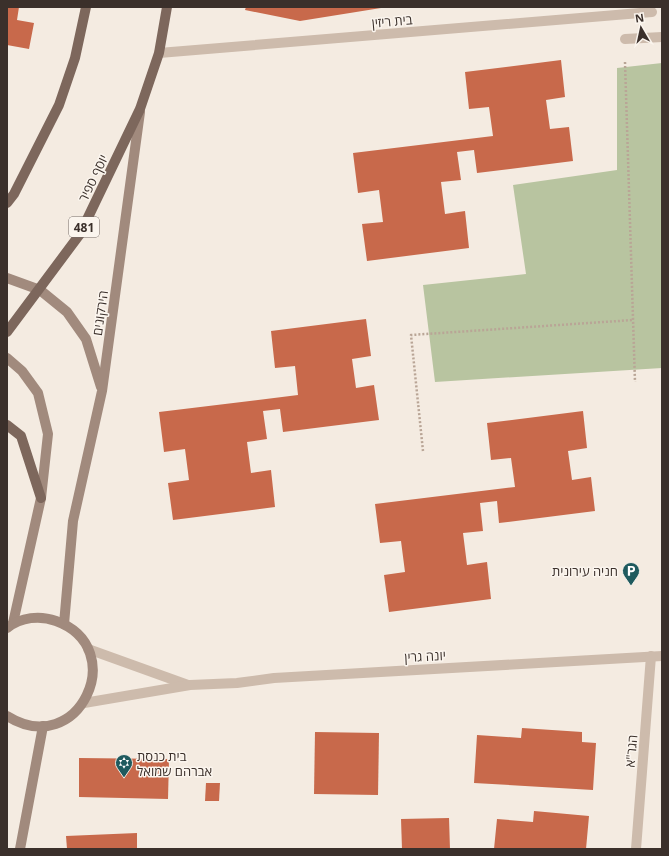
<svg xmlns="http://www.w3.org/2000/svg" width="669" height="856" font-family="'Open Sans',Heebo,sans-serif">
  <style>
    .green { fill: #b8c4a0 }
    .building { fill: #c8694b }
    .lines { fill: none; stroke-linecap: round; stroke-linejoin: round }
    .path { stroke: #b9a596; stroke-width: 2.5; stroke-dasharray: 2 2; stroke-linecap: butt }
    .street { stroke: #cdbbac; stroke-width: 10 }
    .secondary { stroke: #a18a7d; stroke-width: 10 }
    .primary { stroke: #7d675c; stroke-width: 10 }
    .labels { text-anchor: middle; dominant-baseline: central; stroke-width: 3; stroke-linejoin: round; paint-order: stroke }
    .shield { fill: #fbf5ee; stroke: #756b66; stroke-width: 1 }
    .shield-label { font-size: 12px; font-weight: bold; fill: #3b302b }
    .street-label { font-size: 13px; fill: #3b302b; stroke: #fbf5ee }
    .poi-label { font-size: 13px; fill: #3b302b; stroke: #fbf5ee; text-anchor: end }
  </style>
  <rect width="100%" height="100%" fill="#f4ebe1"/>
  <path class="green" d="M662,63v305l-227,14 -12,-97 103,-11 -13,-89 104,-15v-102z"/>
  <g class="building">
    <path d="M7,7h12l-2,13 17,3 -5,26 -22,-4z"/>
    <path d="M246,7h135v1l-81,13 -55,-11z"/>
    <path d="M561,60l4,37 -19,3 4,29 19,-2 4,34 -96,12 -3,-23 -17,2 4,28 -20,2 4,32 20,-3 4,37 -102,13 -5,-37 21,-2 -4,-32 -21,3 -5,-40 140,-17 -4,-29 -20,2 -4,-37z"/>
    <path d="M366,319l5,37 -19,3 4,29 18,-3 5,35 -96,12 -3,-23 -17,2 4,28 -20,3 4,31 20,-3 4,37 -102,13 -5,-37 21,-3 -4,-31 -21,3 -5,-40 139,-17 -3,-29 -20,2 -4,-37z"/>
    <path d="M583,411l4,37 -19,3 4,29 19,-3 4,34 -96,12 -2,-22 -17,2 3,28 -20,2 4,32 20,-3 4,37 -102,13 -5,-37 21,-3 -4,-31 -21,2 -5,-39 140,-17 -4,-29 -20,2 -4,-37z"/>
    <path d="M522,728l60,4v10l14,1 -3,47 -119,-7 3,-48 44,3z"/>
    <path d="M315,732l64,1 -1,62 -64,-1z"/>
    <path d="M79,758l90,1 -1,40 -89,-2z"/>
    <path d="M206,783h14l-1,18h-14z"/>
    <path d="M534,811l55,5 -3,33h-92l3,-30 36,3z"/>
    <path d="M449,818l1,31h-48l-1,-30z"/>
    <path d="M137,833v16h-70l-1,-13z"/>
  </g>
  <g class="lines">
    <g class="path">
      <path d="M625,62l10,320"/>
      <path d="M423,451l-12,-116 222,-15"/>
    </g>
    <g class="street">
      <path d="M625,39l37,-2"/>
      <path d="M159,53l493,-41"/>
      <path d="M88,649l100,36"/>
      <path d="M84,703l106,-18 47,-2 37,-5 388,-22"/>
      <path d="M636,849l15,-193"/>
    </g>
    <g class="secondary">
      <path d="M7,278l33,12 27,22 19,27 15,48"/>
      <path d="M7,358l15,13 16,22 10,41 -7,64 -28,125"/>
      <path d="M64,624l9,-103 29,-130 38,-279"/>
      <path d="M7,628c14,-11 33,-13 49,-7 75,27 23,140 -49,95"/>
      <path d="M20,849l23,-123"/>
    </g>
    <g class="primary">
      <path d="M7,203l7,-9 45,-89 16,-47 11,-51"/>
      <path d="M7,332l73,-98 60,-125 19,-56 8,-46"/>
      <path d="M7,425l14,11 20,62"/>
    </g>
  </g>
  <defs>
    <symbol id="parking-pin" viewBox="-11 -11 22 30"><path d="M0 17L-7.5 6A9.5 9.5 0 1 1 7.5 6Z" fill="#1f5a5e" stroke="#fbf5ee"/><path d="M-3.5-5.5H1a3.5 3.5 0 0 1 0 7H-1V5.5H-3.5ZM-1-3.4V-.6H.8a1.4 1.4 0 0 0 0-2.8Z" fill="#fff"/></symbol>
    <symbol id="synagogue-pin" viewBox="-11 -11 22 30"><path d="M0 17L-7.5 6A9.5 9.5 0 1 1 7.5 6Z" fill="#1f5a5e" stroke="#fbf5ee"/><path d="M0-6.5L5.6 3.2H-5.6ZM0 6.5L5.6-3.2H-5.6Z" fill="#fff"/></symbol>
  </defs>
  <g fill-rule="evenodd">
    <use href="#parking-pin" x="621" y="561" width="20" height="27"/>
    <use href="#synagogue-pin" x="114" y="753" width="20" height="27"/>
  </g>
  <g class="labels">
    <rect class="shield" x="69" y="217" width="30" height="20" rx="3"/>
    <g class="shield-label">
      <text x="84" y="227">481</text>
    </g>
    <g class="street-label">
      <text transform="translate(392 21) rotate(-5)">בית ריזין</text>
      <text transform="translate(93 178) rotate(-64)">יוסף ספיר</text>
      <text transform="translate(100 313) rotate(-82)">הירקונים</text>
      <text transform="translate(425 656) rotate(-3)">יונה גרין</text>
      <text transform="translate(631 751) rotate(-85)">הגר"א</text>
    </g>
    <g class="poi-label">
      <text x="618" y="571">חניה עירונית</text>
      <text x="137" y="756" text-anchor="start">בית כנסת<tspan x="137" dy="15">אברהם שמואל</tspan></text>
    </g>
  </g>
  <rect width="669" height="856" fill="none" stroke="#3b302b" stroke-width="16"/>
  <g transform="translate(641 28) rotate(351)" stroke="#fbf5ee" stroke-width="3" paint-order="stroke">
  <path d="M0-3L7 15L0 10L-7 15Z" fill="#3b302b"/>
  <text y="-6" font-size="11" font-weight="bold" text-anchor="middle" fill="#3b302b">N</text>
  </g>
</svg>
